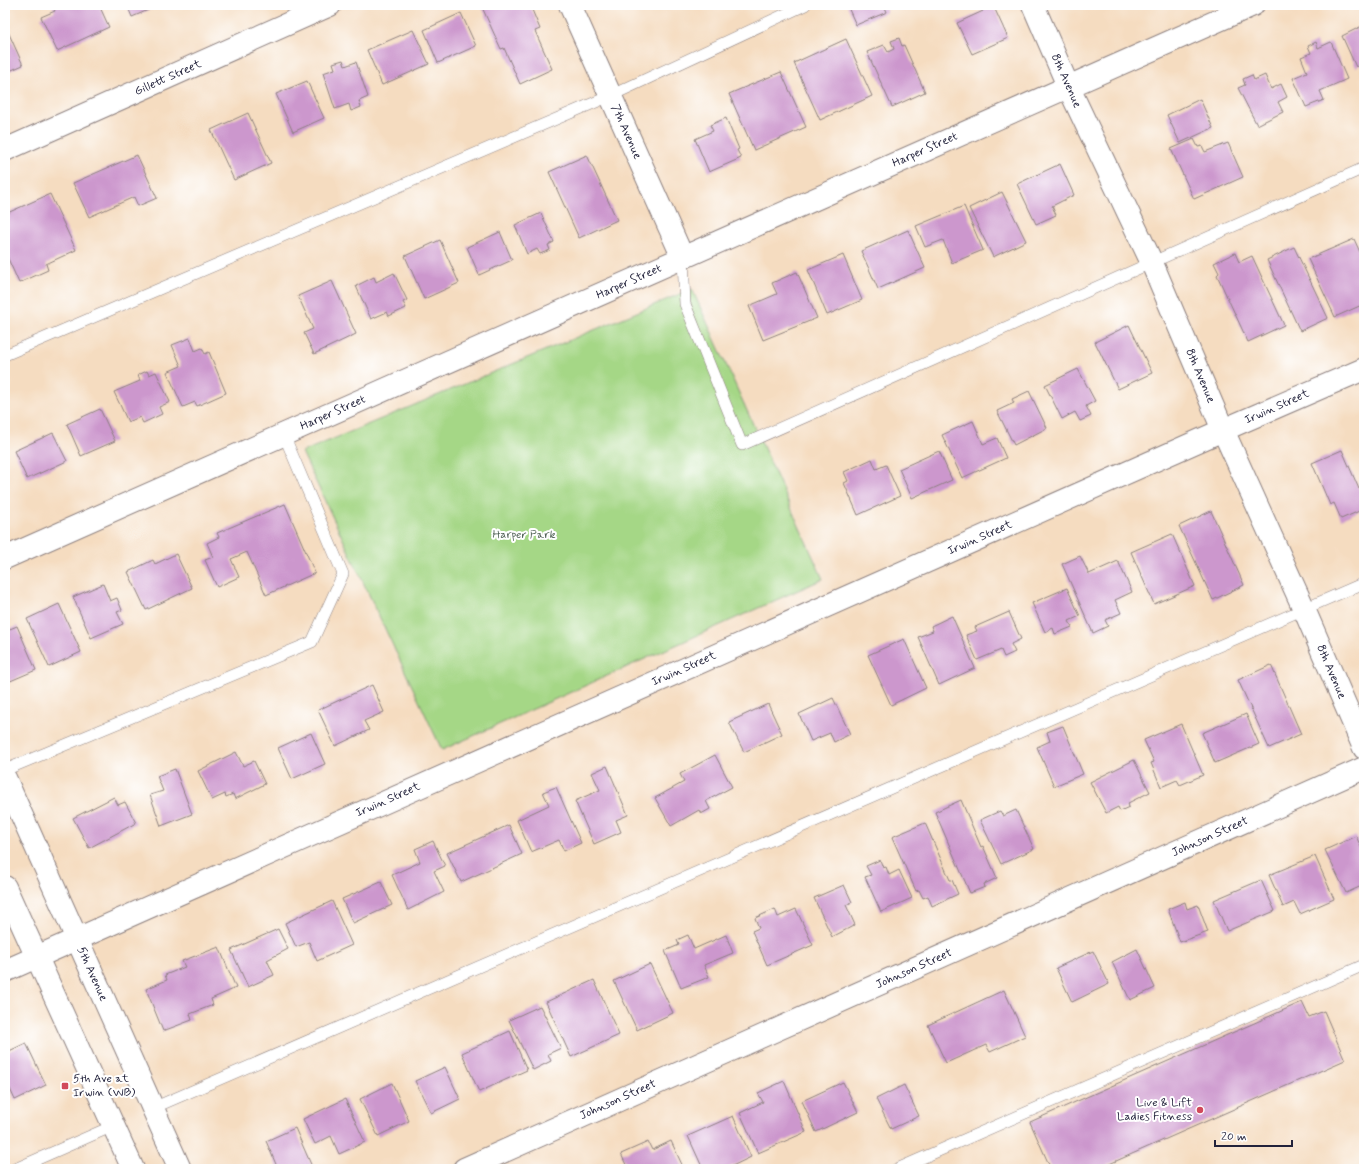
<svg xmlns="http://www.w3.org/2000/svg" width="1369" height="1174" font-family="Mynerve,sans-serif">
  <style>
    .green { fill: #a5d786; stroke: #647c60 }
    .building { fill: #cc97cd }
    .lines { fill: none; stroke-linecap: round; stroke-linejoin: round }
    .service-casing { stroke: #8c7f7e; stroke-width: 12 }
    .minor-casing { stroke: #8c7f7e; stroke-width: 24 }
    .secondary-casing { stroke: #8c7f7e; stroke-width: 24 }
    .service { stroke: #fff; stroke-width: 11 }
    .minor { stroke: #fff; stroke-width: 22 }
    .secondary { stroke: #fff; stroke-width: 22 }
    .poi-dot { fill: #d1495b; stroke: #fff; stroke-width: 1.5 }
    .labels { text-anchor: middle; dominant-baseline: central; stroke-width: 4; stroke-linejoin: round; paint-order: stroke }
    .street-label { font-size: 12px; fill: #22223b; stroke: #fff }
    .park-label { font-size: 12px; fill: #506155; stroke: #fff }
    .poi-label { font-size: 12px; fill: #22223b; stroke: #fff; text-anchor: start }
  </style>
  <rect width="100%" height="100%" fill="#fff"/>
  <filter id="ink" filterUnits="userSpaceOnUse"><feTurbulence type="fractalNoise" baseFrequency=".025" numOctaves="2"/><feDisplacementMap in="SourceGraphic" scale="8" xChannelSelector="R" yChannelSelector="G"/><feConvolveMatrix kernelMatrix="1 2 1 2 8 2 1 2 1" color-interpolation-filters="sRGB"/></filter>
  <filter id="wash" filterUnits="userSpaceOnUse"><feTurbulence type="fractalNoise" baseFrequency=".012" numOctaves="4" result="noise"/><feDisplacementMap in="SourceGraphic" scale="16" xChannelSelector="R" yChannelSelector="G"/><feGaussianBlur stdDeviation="0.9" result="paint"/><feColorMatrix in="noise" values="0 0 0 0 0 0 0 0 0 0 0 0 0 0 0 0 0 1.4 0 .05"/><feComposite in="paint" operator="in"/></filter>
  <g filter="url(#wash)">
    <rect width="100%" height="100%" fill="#f5dcc0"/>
    <path class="green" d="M692,289l131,290 -381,171 -140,-298z"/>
    <g id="blocks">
      <g class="building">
        <path d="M52,5h47l10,22 -52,24 -16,-34 14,-6z"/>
        <path d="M127,5h33l-28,12z"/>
        <path d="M481,5h49l10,24 -5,2 17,38 -32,15 -16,-36 -3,1z"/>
        <path d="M847,5h37l3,7 -31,13z"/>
        <path d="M984,5h9l15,33 -36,16 -15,-31 26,-12 -2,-5z"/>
        <path d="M461,13l15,33 -38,17 -14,-33z"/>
        <path d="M5,25l18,40 -18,8z"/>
        <path d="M1364,25v45l-3,-6 -5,3 -14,-31z"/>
        <path d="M413,30l16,34 -47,21 -15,-35z"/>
        <path d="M899,38l3,8 2,-1 21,47 -33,15 -25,-55 17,-7 4,7 6,-3 -3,-8z"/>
        <path d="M846,39l26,57 -52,24 -26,-57z"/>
        <path d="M1316,42l2,6 13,-6 16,37 -27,12 4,9 -18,7 -13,-29 14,-6 -6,-15 10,-4 -3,-7z"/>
        <path d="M343,60l2,6 11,-4 12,35 -9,4 2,6 -10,4 -2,-7 -14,5 -12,-36 12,-4 -2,-6z"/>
        <path d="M781,72l25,55 -52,23 -25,-56z"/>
        <path d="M1252,75l2,5 11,-5 6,14 10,-5 6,13 -9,5 5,10 -26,13 -19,-37 7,-3 -2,-6z"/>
        <path d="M307,81l17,37 -31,14 -17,-38z"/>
        <path d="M1200,99l13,29 -33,15 -13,-28z"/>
        <path d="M248,113l23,50 -37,17 -23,-50z"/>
        <path d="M726,118l13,31 -2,1 4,8 -32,14 -14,-33 18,-8 -3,-6z"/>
        <path d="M1194,139l4,8 4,-1 3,6 23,-9 15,34 -49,22 -23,-50z"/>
        <path d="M137,155l20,43 -19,8 -4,-9 -45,20 -16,-34z"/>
        <path d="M587,155l30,65 -38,18 -30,-66z"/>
        <path d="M1060,164l14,31 -22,11 4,9 -20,9 -19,-40z"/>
        <path d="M1002,192l24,49 -33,16 -24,-49z"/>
        <path d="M50,194l26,56 -30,14 2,6 -29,13 -14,-31v-38z"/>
        <path d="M964,206l19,44 -31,13 -9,-23 -18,7 -9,-21z"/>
        <path d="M541,213l13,29 -6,3 2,5 -10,4 -3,-5 -10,5 -12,-29z"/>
        <path d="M908,230l17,38 -47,21 -17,-38z"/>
        <path d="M500,232l12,28 -33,15 -12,-28z"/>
        <path d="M1354,239l10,22v43l-29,13 -27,-58z"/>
        <path d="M440,240l19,43 -35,16 -19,-43z"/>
        <path d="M1294,247l34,71 -28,13 -33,-71z"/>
        <path d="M1235,253l4,9 13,-6 32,69 -36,17 -31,-67 2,-2 -5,-10z"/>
        <path d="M843,255l19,45 -35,15 -19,-45z"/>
        <path d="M797,272l20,46 -54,22 -14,-34 28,-12 -5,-11z"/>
        <path d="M394,273l13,27 -4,2 3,6 -17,8 -2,-4 -16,7 -15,-33 18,-9 2,5z"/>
        <path d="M332,281l24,53 -42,20 -10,-21 9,-4 -15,-33z"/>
        <path d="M1129,325l23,48 -34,16 -23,-47z"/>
        <path d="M190,338l5,13 7,-3 3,6 4,-2 17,41 -29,13 -2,-4 -12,5 -16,-35 14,-6 -9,-21z"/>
        <path d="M1078,369l17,32 -9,5 5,10 -11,5 -5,-9 -13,7 -17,-34z"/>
        <path d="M147,371l2,4 7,-3 14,30 -11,5 3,7 -19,9 -3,-6 -12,5 -14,-30 26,-11 -2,-6z"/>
        <path d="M1029,391l18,37 -33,17 -17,-34 17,-8 -2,-4z"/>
        <path d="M100,409l15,32 -34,15 -14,-32z"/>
        <path d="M973,421l10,23 14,-6 9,20 -44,20 -20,-43z"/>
        <path d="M53,433l14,28 -40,18 -13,-28z"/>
        <path d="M1342,450l17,39 5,-2v22l-23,10 -7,-16 -4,2 -18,-42z"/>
        <path d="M939,451l13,29 -40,18 -13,-29z"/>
        <path d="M872,459l4,10 10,-4 14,31 -42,19 -14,-32 4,-2 -4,-9z"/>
        <path d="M285,504l30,69 -49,22 -19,-43 -16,7 8,18 -22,10 -12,-27 8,-3 -6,-14 12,-6 -2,-4z"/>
        <path d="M1211,511l33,74 -31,15 -34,-74z"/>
        <path d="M1172,534l23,52 -41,18 -23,-52z"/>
        <path d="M176,554l16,34 -46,22 -18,-38 25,-12 2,4z"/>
        <path d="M1080,556l9,18 29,-13 14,31 -17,8 6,13 -16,7 3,6 -15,7 -31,-69z"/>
        <path d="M103,584l7,17 7,-3 5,12 -5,2 6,12 -32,14 -18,-41z"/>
        <path d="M1067,588l13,28 -11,5 3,6 -17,7 -2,-6 -8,4 -13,-29z"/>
        <path d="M59,604l22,48 -32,15 -22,-48z"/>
        <path d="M1009,612l12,27 -10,5 4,8 -11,5 -3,-7 -24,10 -11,-25 11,-4 -2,-4z"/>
        <path d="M952,616l23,52 -36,17 -21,-48 15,-6 -2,-5z"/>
        <path d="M17,626l19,44 -28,12 -3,-7v-44z"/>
        <path d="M904,639l22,49 -35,17 -23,-50z"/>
        <path d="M1271,665l30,69 -32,14 -31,-68z"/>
        <path d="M372,685l12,27 -20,9 5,9 -34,16 -17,-36z"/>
        <path d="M833,698l17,36 -16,8 -4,-9 -19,8 -12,-27z"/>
        <path d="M768,704l14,30 -38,18 -15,-30z"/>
        <path d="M1246,714l13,30 -44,19 -13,-30z"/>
        <path d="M1181,724l22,51 -23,10 -3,-5 -16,7 -10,-24 3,-1 -10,-22z"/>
        <path d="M1063,726l20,48 -29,12 -17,-39 13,-6 -3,-9z"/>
        <path d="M311,733l14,31 -33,15 -14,-31z"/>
        <path d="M236,752l7,14 11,-5 11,23 -30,15 -2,-5 -7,3 -1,-3 -13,6 -14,-29z"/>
        <path d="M715,755l17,32 -26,14 4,8 -9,5 -2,-4 -28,16 -16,-28 29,-16 -4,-8z"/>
        <path d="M1134,760l16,32 -22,11 1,4 -9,4 -2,-4 -12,6 -16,-31z"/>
        <path d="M607,766l21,49 -12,5 5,12 -27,12 -19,-43 25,-11 -8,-17z"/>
        <path d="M175,769l17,45 -31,12 -11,-31 13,-4 -6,-15z"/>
        <path d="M556,787l25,56 -17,8 -5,-11 -28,12 -14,-32 32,-15 -6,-13z"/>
        <path d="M114,797l4,8 7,-3 11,21 -47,25 -16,-30z"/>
        <path d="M961,800l20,47 2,-1 14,32 -13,6 1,3 -15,6 -35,-81z"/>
        <path d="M1016,810l18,39 -33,15 -21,-44 20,-9 3,5z"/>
        <path d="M925,823l25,57h2l6,14 -26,12 -4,-10 -5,2 -4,-8 -3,1 -24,-54z"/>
        <path d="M509,825l13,29 -61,28 -14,-29z"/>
        <path d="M1356,836l8,18v31l-18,8 -21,-43z"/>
        <path d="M433,841l12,25 -11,5 10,21 -36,18 -16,-35 28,-13 -5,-13z"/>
        <path d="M1315,856l19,43 -34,15 -6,-12 -11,5 -14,-32z"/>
        <path d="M880,860l3,8 3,-1 3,8 10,-5 13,28 -31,14 -16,-35 6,-2 -5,-9z"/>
        <path d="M1261,880l14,31 -48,20 -13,-31z"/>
        <path d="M381,882l11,23 -39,18 -11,-24z"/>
        <path d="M844,885l8,17 -6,3 9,20 -23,12 -18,-39z"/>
        <path d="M332,901l20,44 -35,16 -8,-19 -13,5 -11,-24z"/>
        <path d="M1185,902l2,7 11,-4 10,27 -28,10 -12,-33z"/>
        <path d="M775,909l3,8 18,-8 17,36 -46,20 -15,-34 7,-3 -4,-10z"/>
        <path d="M278,929l10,20 -21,11 7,15 -26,12 -17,-37z"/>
        <path d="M688,935l6,14 32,-14 7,18 -29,12 5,12 -28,11 -16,-37 14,-6 -2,-5z"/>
        <path d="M219,947l17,41 -25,11 2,6 -23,9 2,6 -29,11 -17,-42 21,-9 -2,-5 20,-8 -3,-6z"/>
        <path d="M1137,949l18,39 -25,12 -18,-38z"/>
        <path d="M1093,951l16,33 -37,18 -16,-34z"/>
        <path d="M650,964l23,49 -36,17 -23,-49z"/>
        <path d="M594,980l25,55 -48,22 -25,-55z"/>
        <path d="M1004,990l21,46 -35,16 -4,-7 -40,18 -18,-38z"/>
        <path d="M1302,1002l7,15 15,-6 21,49 -247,109h-47l-21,-47z"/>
        <path d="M540,1006l21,42 -13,6 3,7 -18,9 -24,-50z"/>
        <path d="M510,1031l17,39 -48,22 -17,-39z"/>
        <path d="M26,1043l20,42 -31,15 -10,-22v-25z"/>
        <path d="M445,1067l15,32 -29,14 -16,-32z"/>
        <path d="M784,1081l22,51 -48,21 -18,-40 23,-11 -5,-9z"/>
        <path d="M843,1082l15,30 -42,20 -14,-31z"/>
        <path d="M392,1083l17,38 -31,15 -18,-37z"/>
        <path d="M904,1085l15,31 -28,13 -15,-30z"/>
        <path d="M345,1099l20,43 -26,12 -8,-18 -16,8 -12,-25z"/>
        <path d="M733,1116l18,41 -25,12h-23l-15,-33z"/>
        <path d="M295,1128l18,41h-35l-12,-28z"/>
        <path d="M671,1141l13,28h-56l-7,-15 27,-12 4,8z"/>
      </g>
    </g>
  </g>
  <g filter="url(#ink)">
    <use href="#blocks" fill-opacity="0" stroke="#8c7f7e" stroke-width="1"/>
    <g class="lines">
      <defs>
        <g id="service">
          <path d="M683,258l2,46 57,141 622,-277"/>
          <path d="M5,355l605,-259 195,-91"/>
          <path d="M5,770l307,-128 31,-68 -59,-139"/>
          <path d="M153,1108l1211,-525"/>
          <path d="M15,1169l98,-43"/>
          <path d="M897,1169l467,-204"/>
        </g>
        <g id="minor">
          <path d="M570,5l113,253"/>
          <path d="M1033,5l35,81 84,177 71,167 81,179 60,139"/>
          <path d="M5,150l325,-145"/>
          <path d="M5,558l1248,-553"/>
          <path d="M5,971l1218,-541 141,-61"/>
          <path d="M464,1169l900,-401"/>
        </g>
        <g id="secondary">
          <path d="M5,778l175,391"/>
          <path d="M5,887l128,282"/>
        </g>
      </defs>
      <use href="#service" class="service-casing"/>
      <use href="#minor" class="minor-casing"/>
      <use href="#secondary" class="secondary-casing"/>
      <use href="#service" class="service"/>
      <use href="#minor" class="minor"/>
      <use href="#secondary" class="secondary"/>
    </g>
  </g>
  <g class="poi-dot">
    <rect x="61" y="1082" width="8" height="8" rx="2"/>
    <circle cx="1200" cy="1110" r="4"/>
  </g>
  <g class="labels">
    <g class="street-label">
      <text transform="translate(168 78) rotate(-24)">Gillett Street</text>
      <text transform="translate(1066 81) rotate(66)">8th Avenue</text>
      <text transform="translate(626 132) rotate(66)">7th Avenue</text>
      <text transform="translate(925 150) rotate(-24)">Harper Street</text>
      <text transform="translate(629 282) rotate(-24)">Harper Street</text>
      <text transform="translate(1200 376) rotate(67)">8th Avenue</text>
      <text transform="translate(1277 407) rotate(-24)">Irwin Street</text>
      <text transform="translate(333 413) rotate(-24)">Harper Street</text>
      <text transform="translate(980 538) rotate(-24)">Irwin Street</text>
      <text transform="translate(684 669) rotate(-24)">Irwin Street</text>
      <text transform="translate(1331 672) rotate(67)">8th Avenue</text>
      <text transform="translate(388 800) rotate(-24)">Irwin Street</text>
      <text transform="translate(1210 837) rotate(-24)">Johnson Street</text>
      <text transform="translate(914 969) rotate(-24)">Johnson Street</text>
      <text transform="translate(92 974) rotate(66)">5th Avenue</text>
      <text transform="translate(618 1100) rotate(-24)">Johnson Street</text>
    </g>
    <g class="park-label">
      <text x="524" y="535">Harper Park</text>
    </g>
    <g class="poi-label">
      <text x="73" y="1079">5th Ave at<tspan x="73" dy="14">Irwin (WB)</tspan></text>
      <text x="1192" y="1103" text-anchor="end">Live &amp; Lift<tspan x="1192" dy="14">Ladies Fitness</tspan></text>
    </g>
  </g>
  <rect width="1369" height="1174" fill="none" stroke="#fff" stroke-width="20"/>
  <path d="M1215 1140v6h77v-6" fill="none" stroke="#22223b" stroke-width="2"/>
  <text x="1221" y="1140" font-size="12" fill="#22223b" stroke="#ffffff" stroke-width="3" paint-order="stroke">20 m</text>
</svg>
